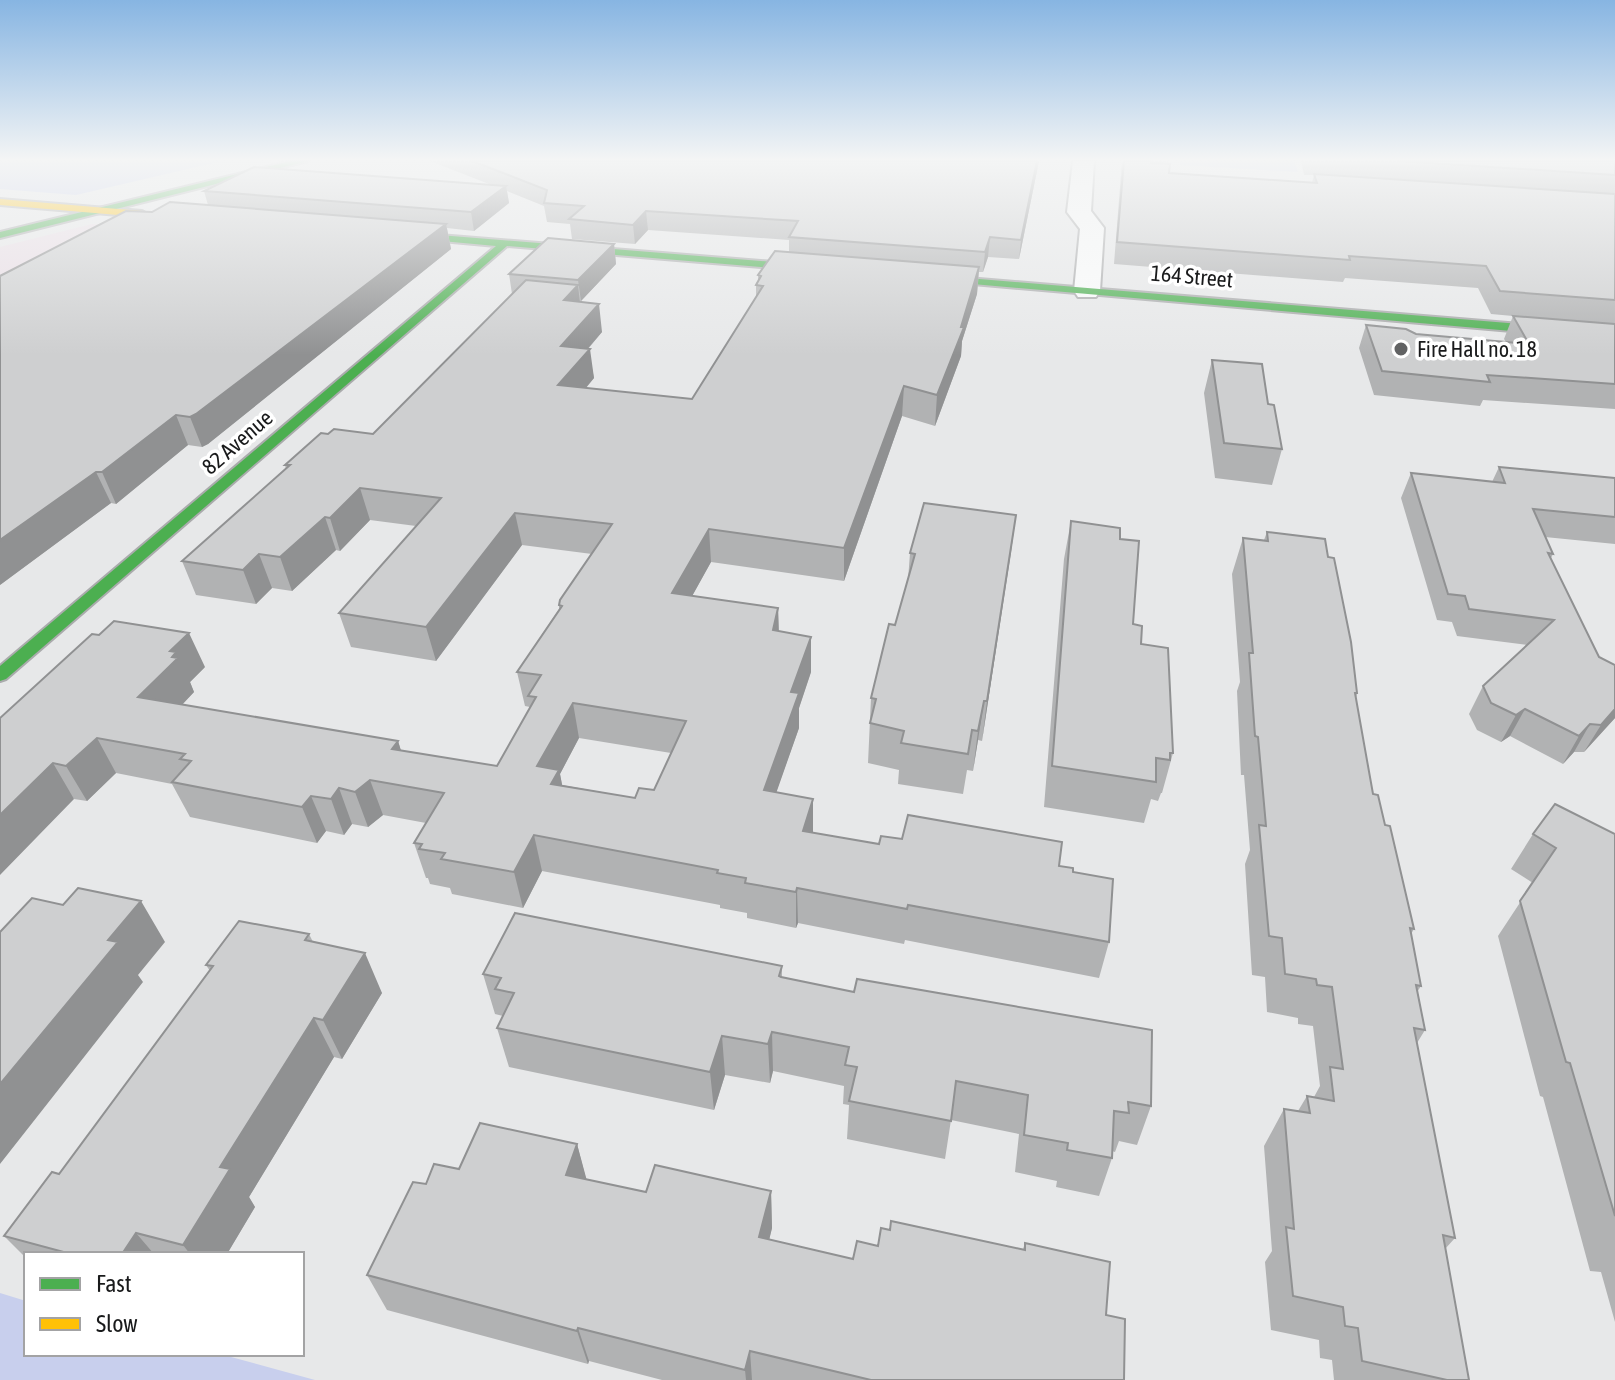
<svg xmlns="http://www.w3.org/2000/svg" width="1615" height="1380" font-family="'Asap Condensed',sans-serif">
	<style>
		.commercial { fill: #eadee6 }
		.green { fill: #c8cfed }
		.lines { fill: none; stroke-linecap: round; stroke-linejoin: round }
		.street-casing { stroke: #aaabac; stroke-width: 4 }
		.fast-casing { stroke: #aaabac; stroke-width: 4 }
		.slow-casing { stroke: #aaabac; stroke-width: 4 }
		.street { fill: #fbfcfc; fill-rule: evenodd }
		.fast { fill: #4caf50; fill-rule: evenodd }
		.slow { fill: #ffc107; fill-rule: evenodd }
		.wall { fill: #b1b2b3; fill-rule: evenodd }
		.shaded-wall { fill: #909192 }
		.building { fill: #cecfd0; stroke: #909192; stroke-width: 2; fill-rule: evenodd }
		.poi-dot { fill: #616263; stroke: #fff; stroke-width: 3 }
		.labels { text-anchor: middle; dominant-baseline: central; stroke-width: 7; stroke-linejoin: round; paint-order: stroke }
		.far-street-label { font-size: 22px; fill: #191a1b; stroke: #fff }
		.far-poi-label { font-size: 22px; fill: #191a1b; stroke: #fff; text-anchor: start }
	</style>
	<rect width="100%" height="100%" fill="#e7e8e9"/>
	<!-- commercial -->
	<path class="commercial" d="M 92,224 L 131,227 L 0,296 L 0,247 Z"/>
	<!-- green -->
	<path class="green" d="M 0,161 L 222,161 L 76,195 L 0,189 Z
		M 1180,161 L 1294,161 L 1298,172 L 1180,165 Z
		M 0,1293 L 26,1301 L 26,1354 L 220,1354 L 315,1380 L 0,1380 Z"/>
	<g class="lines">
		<!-- street casing -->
		<g class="street-casing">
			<path id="street" d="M 1073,161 L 1094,161 L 1091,211 L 1104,228 L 1100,291 L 1096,297 L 1078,297 L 1074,291 L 1080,229 L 1067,212 Z"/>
		</g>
		<!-- fast casing -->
		<g class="fast-casing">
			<path id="fast" d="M 291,161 L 308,161 L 0,238 L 0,232 Z
				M 390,231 L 823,266 L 828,269 L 823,272 L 507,246 L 6,679 L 0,681 L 0,666 L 496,246 L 387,236 L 387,232 Z
				M 920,274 L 1615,332 L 1615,340 L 916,279 L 916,275 Z"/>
		</g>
		<!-- slow casing -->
		<g class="slow-casing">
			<path id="slow" d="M 0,199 L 142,211 L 147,214 L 142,217 L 0,205 Z"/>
		</g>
		<!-- street -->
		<use href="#street" class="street"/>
		<!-- fast -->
		<use href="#fast" class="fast"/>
		<!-- slow -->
		<use href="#slow" class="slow"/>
	</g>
	<!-- wall -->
	<path class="wall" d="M 430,161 L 1039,161 L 1019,259 L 988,257 L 983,272 L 979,272 L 977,294 L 962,341 L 961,356 L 935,426 L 902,416 L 844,581 L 711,562 L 692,596 L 778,608 L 779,631 L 811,672 L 799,708 L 799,728 L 776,792 L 813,833 L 879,844 L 1059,866 L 1073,872 L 1109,942 L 1099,978 L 905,940 L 904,944 L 798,923 L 796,928 L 747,918 L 747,913 L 720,908 L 720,905 L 542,871 L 523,908 L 452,894 L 450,888 L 430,884 L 428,878 L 426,878 L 414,843 L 426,823 L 383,815 L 368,827 L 352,824 L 344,835 L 326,831 L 317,843 L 190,817 L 172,784 L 116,773 L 87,801 L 74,799 L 0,718 L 205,667 L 190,682 L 194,692 L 182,705 L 398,741 L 401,751 L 497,766 L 530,707 L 525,706 L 517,672 L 559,609 L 559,605 L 592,554 L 522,545 L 436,661 L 351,647 L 339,613 L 416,526 L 370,520 L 340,551 L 336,550 L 292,591 L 272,588 L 256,604 L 196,595 L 182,561 L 286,469 L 285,465 L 328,434 L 373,434 L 512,294 L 509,274 L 614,244 L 616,264 L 581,301 L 580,301 L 602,332 L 588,349 L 594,378 L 586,388 L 692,399 L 756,297 L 756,285 L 758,281 L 758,275 L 789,252 L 789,240 L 648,230 L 635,244 L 572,239 L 570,224 L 547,222 L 544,206 L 507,191 L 509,203 L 474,231 L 447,228 L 451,249 L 208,444 L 202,447 L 188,445 L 116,504 L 111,503 L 0,585 L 152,212 L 208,205 L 204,191 L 489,184 ZM 579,738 L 671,753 L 654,790 L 635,798 L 562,785 L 560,774 Z
		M 1122,161 L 1168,161 L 1169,173 L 1312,183 L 1314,175 L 1304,175 L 1301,161 L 1615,161 L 1615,409 L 1483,400 L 1480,406 L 1374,395 L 1359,348 L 1366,325 L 1416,334 L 1506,342 L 1504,339 L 1513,316 L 1491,314 L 1478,288 L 1345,278 L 1343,282 L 1114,264 Z
		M 1212,360 L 1268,404 L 1282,449 L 1272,485 L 1215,478 L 1204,393 Z
		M 1499,467 L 1615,478 L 1615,544 L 1545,537 L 1553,554 L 1551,558 L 1615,718 L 1584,752 L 1574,752 L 1563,764 L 1510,736 L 1501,742 L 1477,730 L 1469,714 L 1483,686 L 1527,645 L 1457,636 L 1452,622 L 1437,620 L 1401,498 L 1411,473 L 1492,482 Z
		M 1016,515 L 982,741 L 978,740 L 973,771 L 967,770 L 963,794 L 898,784 L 899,770 L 868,763 L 871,698 L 895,625 L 908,580 L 910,553 Z
		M 1071,521 L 1120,539 L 1133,624 L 1141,644 L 1173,753 L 1162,793 L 1161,793 L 1158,801 L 1151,799 L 1144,823 L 1044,807 L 1064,559 Z
		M 1267,532 L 1357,693 L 1356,698 L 1373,794 L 1385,825 L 1414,929 L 1411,934 L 1421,986 L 1417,992 L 1425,1030 L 1417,1043 L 1455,1238 L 1445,1249 L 1469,1380 L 1334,1380 L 1332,1360 L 1320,1358 L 1319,1340 L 1271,1330 L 1265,1262 L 1272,1251 L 1264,1146 L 1284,1109 L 1298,1111 L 1307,1096 L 1314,1097 L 1320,1086 L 1313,1026 L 1298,1024 L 1298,1018 L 1267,1012 L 1265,977 L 1252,975 L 1245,864 L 1250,850 L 1244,775 L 1241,775 L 1237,691 L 1240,682 L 1232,574 L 1243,538 L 1264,540 Z
		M 1533,834 L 1615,834 L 1615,1322 L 1601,1272 L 1590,1271 L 1543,1097 L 1540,1096 L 1498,936 L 1533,883 L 1511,869 Z
		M 309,934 L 313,942 L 382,993 L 342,1059 L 334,1057 L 249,1197 L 255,1207 L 227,1254 L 26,1254 L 26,1258 L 4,1236 L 59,1174 L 210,971 L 206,965 Z
		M 782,966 L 782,978 L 1151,1106 L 1137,1145 L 1119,1141 L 1115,1152 L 1112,1151 L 1112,1158 L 1099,1196 L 1056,1187 L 1057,1181 L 1015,1172 L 1019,1134 L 951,1120 L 945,1159 L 847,1139 L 849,1105 L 843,1104 L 844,1086 L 773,1071 L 770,1083 L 725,1075 L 714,1110 L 509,1067 L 497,1028 L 503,1016 L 495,1014 L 483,974 Z
		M 577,1144 L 586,1179 L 646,1192 L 771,1191 L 772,1228 L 769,1240 L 853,1259 L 878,1246 L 890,1230 L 1023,1249 L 1025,1243 L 1106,1315 L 1124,1380 L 662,1380 L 589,1361 L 588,1364 L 387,1310 L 367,1275 L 426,1184 L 459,1169 Z"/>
	<!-- shaded-wall -->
	<path class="shaded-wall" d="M 1037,161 L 1039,161 L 1019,259 L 1021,240 Z
		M 506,186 L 509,203 L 474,231 L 471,212 Z
		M 646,211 L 648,230 L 635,244 L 633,225 Z
		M 446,224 L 451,249 L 208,444 L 202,447 L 190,417 Z
		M 990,237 L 988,257 L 983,272 L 985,252 Z
		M 614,244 L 616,264 L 581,301 L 578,280 Z
		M 979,267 L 977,294 L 962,341 L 961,356 L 935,426 L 937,395 Z
		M 578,285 L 581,312 L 564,300 Z
		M 599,304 L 602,332 L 565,375 L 561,346 Z
		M 590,349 L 594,378 L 563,415 L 558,385 Z
		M 904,386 L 902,416 L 844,581 L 844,548 Z
		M 176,415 L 188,445 L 116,504 L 102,472 Z
		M 96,472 L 111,503 L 0,585 L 0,540 Z
		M 360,488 L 370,520 L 340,551 L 330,518 Z
		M 515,513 L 522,545 L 436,661 L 426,627 Z
		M 1016,515 L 1011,552 L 982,741 L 987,701 Z
		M 325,517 L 336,550 L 292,591 L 280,557 Z
		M 709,529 L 711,562 L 675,627 L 672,593 Z
		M 259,554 L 272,588 L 256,604 L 243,570 Z
		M 778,608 L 779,642 L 773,630 Z
		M 189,633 L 205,667 L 190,682 L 194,692 L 156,732 L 138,697 L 170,651 Z
		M 811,637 L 811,672 L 799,708 L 799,728 L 765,825 L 764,790 L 791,692 Z
		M 984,701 L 978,740 L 973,771 L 978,731 Z
		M 573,703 L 579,738 L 560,774 L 566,805 L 537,766 Z
		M 1525,709 L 1510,736 L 1501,742 L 1516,715 Z
		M 1615,709 L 1615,718 L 1584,752 L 1601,725 Z
		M 1590,724 L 1574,752 L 1563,764 L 1579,736 Z
		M 97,738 L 116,773 L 87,801 L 66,766 Z
		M 398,741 L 409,776 L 392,749 Z
		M 53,763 L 74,799 L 0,875 L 0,815 Z
		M 370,780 L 383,815 L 368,827 L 355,792 Z
		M 339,788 L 352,824 L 344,835 L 331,799 Z
		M 311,796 L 326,831 L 317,843 L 302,807 Z
		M 813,799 L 813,834 L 803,831 Z
		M 534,835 L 542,871 L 523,908 L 514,872 Z
		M 797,888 L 798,923 L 796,928 L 796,892 Z
		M 141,901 L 165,942 L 138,975 L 143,982 L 0,1164 L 0,1084 L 108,940 Z
		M 365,953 L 382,993 L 342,1059 L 323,1020 Z
		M 314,1018 L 334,1057 L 249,1197 L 255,1207 L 227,1254 L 190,1254 L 183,1245 L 220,1167 Z
		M 772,1032 L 773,1071 L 770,1083 L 768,1044 Z
		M 722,1036 L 725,1075 L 714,1110 L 710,1072 Z
		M 577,1144 L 587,1181 L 566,1175 Z
		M 771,1191 L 772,1228 L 761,1273 L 759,1237 Z
		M 136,1233 L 154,1254 L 122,1254 Z
		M 578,1328 L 589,1361 L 588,1364 L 577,1331 Z
		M 750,1351 L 752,1380 L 746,1380 L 745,1370 Z"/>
	<!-- building -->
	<path class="building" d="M 472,161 L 1037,161 L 1021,240 L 990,237 L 985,252 L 789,237 L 798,221 L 646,211 L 633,225 L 569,219 L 584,206 L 544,203 L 547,190 Z
		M 1124,161 L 1150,161 L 1151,163 L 1170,164 L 1169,173 L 1317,183 L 1314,174 L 1615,194 L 1615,300 L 1500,291 L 1486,266 L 1349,256 L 1350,260 L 1117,242 Z
		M 1399,161 L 1615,161 L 1615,175 Z
		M 254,167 L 506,186 L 471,212 L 204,191 Z
		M 170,202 L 446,224 L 196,414 L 190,417 L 176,415 L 102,472 L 96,472 L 0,540 L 0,276 L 126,211 L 152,212 Z
		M 548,238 L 614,244 L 578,280 L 509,274 Z
		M 775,251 L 979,267 L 961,327 L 964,327 L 937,395 L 904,386 L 844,548 L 709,529 L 672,593 L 778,608 L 773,630 L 811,637 L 791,692 L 799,693 L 764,790 L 813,799 L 803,831 L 879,844 L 881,836 L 902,839 L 908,815 L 1062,842 L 1059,866 L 1073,868 L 1073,872 L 1113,879 L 1109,942 L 908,905 L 907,909 L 797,888 L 796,892 L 745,883 L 746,878 L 717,873 L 718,870 L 534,835 L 514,872 L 441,859 L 445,853 L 419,849 L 422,844 L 414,843 L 444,793 L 370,780 L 355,792 L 339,788 L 331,799 L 311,796 L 302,807 L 172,782 L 191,761 L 180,759 L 185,754 L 97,738 L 66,766 L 53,763 L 0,815 L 0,718 L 92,634 L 99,635 L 114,621 L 189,633 L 170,651 L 176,652 L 172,657 L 178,658 L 138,697 L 398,741 L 392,749 L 497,766 L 536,697 L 528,696 L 541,675 L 517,672 L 562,606 L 559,605 L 560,600 L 612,524 L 515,513 L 426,627 L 339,613 L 441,498 L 360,488 L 330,518 L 325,517 L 280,557 L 259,554 L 243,570 L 182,561 L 290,465 L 285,465 L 321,433 L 328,434 L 334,429 L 373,434 L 526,280 L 578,285 L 564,300 L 599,304 L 561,346 L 590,349 L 558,385 L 692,399 L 763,286 L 756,285 L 761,276 L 758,275 ZM 573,703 L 686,721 L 654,790 L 639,788 L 635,798 L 551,784 L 559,770 L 537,766 Z
		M 1513,316 L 1615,324 L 1615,384 L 1487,375 L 1490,382 L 1382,371 L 1366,325 L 1406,329 L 1416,334 L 1529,344 Z
		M 1212,360 L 1262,364 L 1268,404 L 1274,405 L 1282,449 L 1224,443 Z
		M 1499,467 L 1615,478 L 1615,517 L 1533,509 L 1553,554 L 1548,553 L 1599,657 L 1615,665 L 1615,709 L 1601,725 L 1590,724 L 1579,736 L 1525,709 L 1516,715 L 1491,703 L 1483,686 L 1554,620 L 1469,609 L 1465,596 L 1448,594 L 1411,473 L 1505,483 Z
		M 924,503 L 1016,515 L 987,701 L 984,701 L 978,731 L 972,730 L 968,754 L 901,743 L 904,731 L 870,723 L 876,699 L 871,698 L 889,624 L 895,625 L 915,554 L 910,553 Z
		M 1071,521 L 1120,528 L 1120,539 L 1139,541 L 1133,624 L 1142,626 L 1141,644 L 1168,648 L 1173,753 L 1170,753 L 1170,760 L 1156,758 L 1156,782 L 1052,766 Z
		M 1267,532 L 1325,539 L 1328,557 L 1334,558 L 1351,642 L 1357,693 L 1355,693 L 1373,794 L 1378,795 L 1385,825 L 1390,826 L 1414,929 L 1410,928 L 1421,986 L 1416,985 L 1425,1030 L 1414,1028 L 1455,1238 L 1443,1235 L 1469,1380 L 1447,1380 L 1362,1361 L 1358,1328 L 1345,1326 L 1343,1307 L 1293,1296 L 1286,1227 L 1294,1229 L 1284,1109 L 1310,1113 L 1307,1096 L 1334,1101 L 1330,1067 L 1343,1069 L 1332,987 L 1317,985 L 1316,979 L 1285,974 L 1282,938 L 1269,936 L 1259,825 L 1266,826 L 1258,737 L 1255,736 L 1249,653 L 1253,653 L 1243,538 L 1268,541 Z
		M 1555,804 L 1615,834 L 1615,1216 L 1570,1063 L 1566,1062 L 1520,901 L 1556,848 L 1533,834 Z
		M 78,888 L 141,901 L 108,940 L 118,942 L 0,1084 L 0,932 L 32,898 L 63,905 Z
		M 515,913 L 782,966 L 779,976 L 781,977 L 854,992 L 857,979 L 1152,1030 L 1151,1106 L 1128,1102 L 1129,1113 L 1114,1111 L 1112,1158 L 1067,1150 L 1068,1143 L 1024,1135 L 1028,1095 L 956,1081 L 951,1121 L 849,1101 L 857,1067 L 845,1065 L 849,1047 L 772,1032 L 768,1044 L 722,1036 L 710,1072 L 497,1028 L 514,993 L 495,989 L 501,978 L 483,974 Z
		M 239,921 L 309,934 L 305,940 L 365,953 L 323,1020 L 314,1018 L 220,1167 L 230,1169 L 183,1245 L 136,1233 L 122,1254 L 71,1254 L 4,1236 L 52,1172 L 59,1174 L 213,966 L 206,965 Z
		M 480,1123 L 577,1144 L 566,1175 L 646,1192 L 655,1165 L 771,1191 L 759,1237 L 853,1259 L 857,1241 L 878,1246 L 881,1228 L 890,1230 L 891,1221 L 1025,1250 L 1025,1243 L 1110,1262 L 1106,1315 L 1125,1319 L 1124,1380 L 871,1380 L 750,1351 L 745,1370 L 578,1328 L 577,1331 L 367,1275 L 413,1182 L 426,1184 L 434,1164 L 459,1169 Z"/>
	<!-- sky -->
	<linearGradient id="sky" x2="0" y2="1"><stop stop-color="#87b5e2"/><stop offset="0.45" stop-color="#f4f5f5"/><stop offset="1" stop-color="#f4f5f5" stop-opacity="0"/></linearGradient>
	<rect width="1615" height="355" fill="url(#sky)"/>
	<!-- markers -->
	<circle class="poi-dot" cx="1401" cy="349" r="8"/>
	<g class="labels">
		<!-- far-street labels -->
		<g class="far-street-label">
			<text transform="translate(1192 276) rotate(5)">164 Street</text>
			<text transform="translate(237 442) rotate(-41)">82 Avenue</text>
		</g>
		<!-- far-poi labels -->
		<g class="far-poi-label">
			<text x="1417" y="349">Fire Hall no. 18</text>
		</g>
	</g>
	<!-- legend -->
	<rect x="24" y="1252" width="280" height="104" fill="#ffffff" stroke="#a3a3a4" stroke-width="2"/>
	<rect x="40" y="1278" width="40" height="12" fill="#4caf50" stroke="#a3a3a4" stroke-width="2"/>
	<text x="96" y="1292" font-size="24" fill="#191a1b">Fast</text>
	<rect x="40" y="1318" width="40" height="12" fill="#ffc107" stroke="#a3a3a4" stroke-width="2"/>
	<text x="96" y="1332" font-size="24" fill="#191a1b">Slow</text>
</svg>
